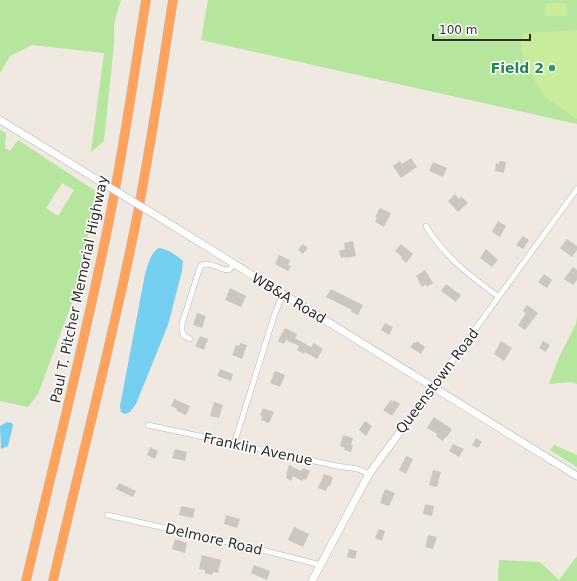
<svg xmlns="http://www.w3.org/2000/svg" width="577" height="581" font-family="'DejaVu Sans',sans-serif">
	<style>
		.green { fill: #b6e59e; fill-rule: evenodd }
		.pitch { fill: #c9ec9a }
		.water { fill: #75cff0 }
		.building { fill: #cbc7bf }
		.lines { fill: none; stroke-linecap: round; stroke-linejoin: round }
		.street-casing { stroke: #b4b7c1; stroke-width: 6 }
		.secondary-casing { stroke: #b4b7c1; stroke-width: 8 }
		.highway-casing { stroke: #c9c9c9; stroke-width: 10 }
		.street { stroke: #fff; stroke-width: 5 }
		.secondary { stroke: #fff; stroke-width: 7 }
		.highway { stroke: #ffa35c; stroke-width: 9 }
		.secondary-bridge-casing { stroke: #b4b7c1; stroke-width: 8; stroke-linecap: butt }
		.secondary-bridge { stroke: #fff; stroke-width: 7 }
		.leisure-dot { fill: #2e9e5b; stroke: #fff; stroke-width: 1.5 }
		.labels { text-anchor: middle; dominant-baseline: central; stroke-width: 3; stroke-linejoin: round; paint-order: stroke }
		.leisure-label { font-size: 14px; font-weight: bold; fill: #27864d; stroke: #fff; text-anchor: end }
		.street-label { font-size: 14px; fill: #2e2e2e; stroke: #fff }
	</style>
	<rect width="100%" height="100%" fill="#efe9e1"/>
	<!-- green -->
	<path class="green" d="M 0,0 L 121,0 L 116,16 L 114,27 L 114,44 L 104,141 L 91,152 L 104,53 L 32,45 L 10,56 L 0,73 Z
		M 208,0 L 577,0 L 577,124 L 201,40 Z
		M 0,130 L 6,133 L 5,148 L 10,151 L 18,140 L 94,190 L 97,196 L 72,303 L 38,394 L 28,407 L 0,401 ZM 62,183 L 74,190 L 58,216 L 46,208 Z
		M 577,316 L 577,384 L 572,382 L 549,384 L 559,357 L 576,324 Z
		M 554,445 L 577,455 L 577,467 L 550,450 Z
		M 576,557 L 577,557 L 577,581 L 498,581 L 499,560 L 540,562 L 559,580 Z"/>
	<!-- pitch -->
	<path class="pitch" d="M 545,3 L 567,3 L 567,16 L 545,16 Z
		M 577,30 L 577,119 L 547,99 L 533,78 L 523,57 L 520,42 L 525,33 Z"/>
	<!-- water -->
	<path class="water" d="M 159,248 C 169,250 175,254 183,261 L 182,271 L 168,325 L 136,404 L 130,412 L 125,414 L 121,412 L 120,406 L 145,274 C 148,265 150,253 159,248 Z
		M 7,422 L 12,423 L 13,425 L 8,446 L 1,449 L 0,426 Z"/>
	<!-- building -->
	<path class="building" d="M 411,158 L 417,167 L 401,178 L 393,166 L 400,161 L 402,164 Z
		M 499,161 L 506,162 L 504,173 L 495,171 L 496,163 L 499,164 Z
		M 433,162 L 447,168 L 443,177 L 429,171 Z
		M 455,194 L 459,199 L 462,197 L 468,203 L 458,212 L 448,201 Z
		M 380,208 L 391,213 L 384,227 L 375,222 L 377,218 L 375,217 Z
		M 498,221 L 506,226 L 500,237 L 492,232 Z
		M 523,236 L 529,240 L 523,249 L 516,245 Z
		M 567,239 L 577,246 L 577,250 L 572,257 L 560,248 Z
		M 353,241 L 356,256 L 346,258 L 346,257 L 341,258 L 339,251 L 345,249 L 344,243 Z
		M 303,244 L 308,248 L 303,254 L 298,250 Z
		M 401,244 L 413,254 L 406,263 L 401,258 L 402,257 L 395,251 Z
		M 486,249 L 498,260 L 492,267 L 480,258 Z
		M 279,255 L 290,260 L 288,265 L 291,266 L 288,271 L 275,264 Z
		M 573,267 L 577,270 L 577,280 L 573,285 L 564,279 Z
		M 425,270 L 433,283 L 427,287 L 426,284 L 422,287 L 416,276 Z
		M 544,274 L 552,280 L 547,288 L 538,282 Z
		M 446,284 L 461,295 L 456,302 L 441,291 Z
		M 230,288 L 246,296 L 241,307 L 225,300 Z
		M 331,289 L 363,305 L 358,315 L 351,312 L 352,310 L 326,297 Z
		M 527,305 L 538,313 L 525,330 L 518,325 L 526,313 L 523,311 Z
		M 197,313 L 206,316 L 202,328 L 193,325 Z
		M 385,323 L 393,327 L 389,335 L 381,330 Z
		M 285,328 L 297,334 L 295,338 L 311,347 L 314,343 L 323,349 L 317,359 L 305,352 L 304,354 L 297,350 L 299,346 L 286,340 L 284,344 L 278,341 Z
		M 200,336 L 208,339 L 204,350 L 195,346 Z
		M 417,341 L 425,347 L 421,354 L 410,347 L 414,342 L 416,343 Z
		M 501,341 L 512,348 L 504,361 L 494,354 Z
		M 543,341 L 550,345 L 546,352 L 539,348 Z
		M 240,343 L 247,345 L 242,359 L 232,355 L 236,345 L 239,346 Z
		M 220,369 L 233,374 L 231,381 L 217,376 Z
		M 275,371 L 285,375 L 280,387 L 270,383 Z
		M 174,399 L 190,406 L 186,415 L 177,411 L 177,409 L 171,406 Z
		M 391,400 L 393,402 L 394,400 L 400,404 L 392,416 L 383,410 Z
		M 214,402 L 223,405 L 219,418 L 210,416 Z
		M 263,408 L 274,412 L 269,423 L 261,420 L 262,416 L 260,415 Z
		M 434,417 L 452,429 L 446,438 L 445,437 L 443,441 L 436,436 L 437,434 L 427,428 Z
		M 365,421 L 372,426 L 366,436 L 359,430 Z
		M 343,435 L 353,438 L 351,445 L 353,445 L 351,452 L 344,450 L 345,448 L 340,446 Z
		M 476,438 L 482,442 L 478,448 L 472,445 Z
		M 453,444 L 464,449 L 459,457 L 449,451 Z
		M 150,447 L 158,451 L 155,459 L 147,455 Z
		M 175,449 L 187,452 L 185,461 L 172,458 Z
		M 406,456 L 413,459 L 406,474 L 399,470 Z
		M 289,465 L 301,471 L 303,468 L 310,471 L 306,480 L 303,479 L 302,481 L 293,476 L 291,481 L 286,478 L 287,475 L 286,474 Z
		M 433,470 L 441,472 L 437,487 L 429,485 Z
		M 324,474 L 333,477 L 330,486 L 328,486 L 326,491 L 318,488 Z
		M 119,483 L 136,491 L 133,497 L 116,489 Z
		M 385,489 L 395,493 L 389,506 L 380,503 Z
		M 425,504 L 434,506 L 432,516 L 423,514 Z
		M 181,506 L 195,509 L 193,518 L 179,515 Z
		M 226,515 L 240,519 L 237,528 L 224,524 Z
		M 294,527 L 309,534 L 303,547 L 288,540 Z
		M 379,529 L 385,531 L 382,541 L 375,538 Z
		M 428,535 L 437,537 L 433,549 L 425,547 Z
		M 175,539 L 187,543 L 185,553 L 172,549 Z
		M 349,549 L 357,551 L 355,559 L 347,557 Z
		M 202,555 L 221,560 L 218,573 L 213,572 L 212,575 L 205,573 L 205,570 L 199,569 Z
		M 254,565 L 270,571 L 267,580 L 251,573 Z"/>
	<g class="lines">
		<!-- street casing -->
		<g class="street-casing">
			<path id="street" d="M 426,226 C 446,258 469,275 499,297
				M 190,339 L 184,336 L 182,331 L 182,324 L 200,267 C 208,259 219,270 229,270 L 234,264
				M 434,386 L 577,189
				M 148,425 L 337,466 L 358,469 L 369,474
				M 234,444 L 274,316 L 283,294
				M 107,515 L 246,546 L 321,565"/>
		</g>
		<!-- secondary casing -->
		<g class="secondary-casing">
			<path id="secondary" d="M 0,120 L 96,179
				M 157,216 L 577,476
				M 312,581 L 369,474 L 434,386"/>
		</g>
		<!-- highway casing -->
		<g class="highway-casing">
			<path id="highway" d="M 26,581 C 54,461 85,342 109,221 C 124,148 134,74 146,0
				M 53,581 C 80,463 111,346 135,227 C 150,152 161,76 173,0"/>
		</g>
		<!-- street -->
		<use href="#street" class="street"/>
		<!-- secondary -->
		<use href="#secondary" class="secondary"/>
		<!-- highway -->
		<use href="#highway" class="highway"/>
		<!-- secondary-bridge casing -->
		<g class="secondary-bridge-casing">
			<path id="secondary-bridge" d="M 96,179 L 157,216"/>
		</g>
		<!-- secondary-bridge -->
		<use href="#secondary-bridge" class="secondary-bridge"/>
	</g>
	<!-- markers -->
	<circle class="leisure-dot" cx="552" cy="68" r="4"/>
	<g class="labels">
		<!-- leisure labels -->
		<g class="leisure-label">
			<text x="544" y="68">Field 2</text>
		</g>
		<!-- street labels -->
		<g class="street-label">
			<text transform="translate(79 289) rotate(-78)">Paul T. Pitcher Memorial Highway</text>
			<text transform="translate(289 298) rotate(31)">WB&amp;A Road</text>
			<text transform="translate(437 381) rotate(-53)">Queenstown Road</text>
			<text transform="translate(258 449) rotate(12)">Franklin Avenue</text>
			<text transform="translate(214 539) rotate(13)">Delmore Road</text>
		</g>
	</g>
	<!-- scale -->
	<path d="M433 34v6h97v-6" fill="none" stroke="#2e2e2e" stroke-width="2"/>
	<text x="439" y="34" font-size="12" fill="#2e2e2e" stroke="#ffffff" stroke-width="3" paint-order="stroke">100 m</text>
</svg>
